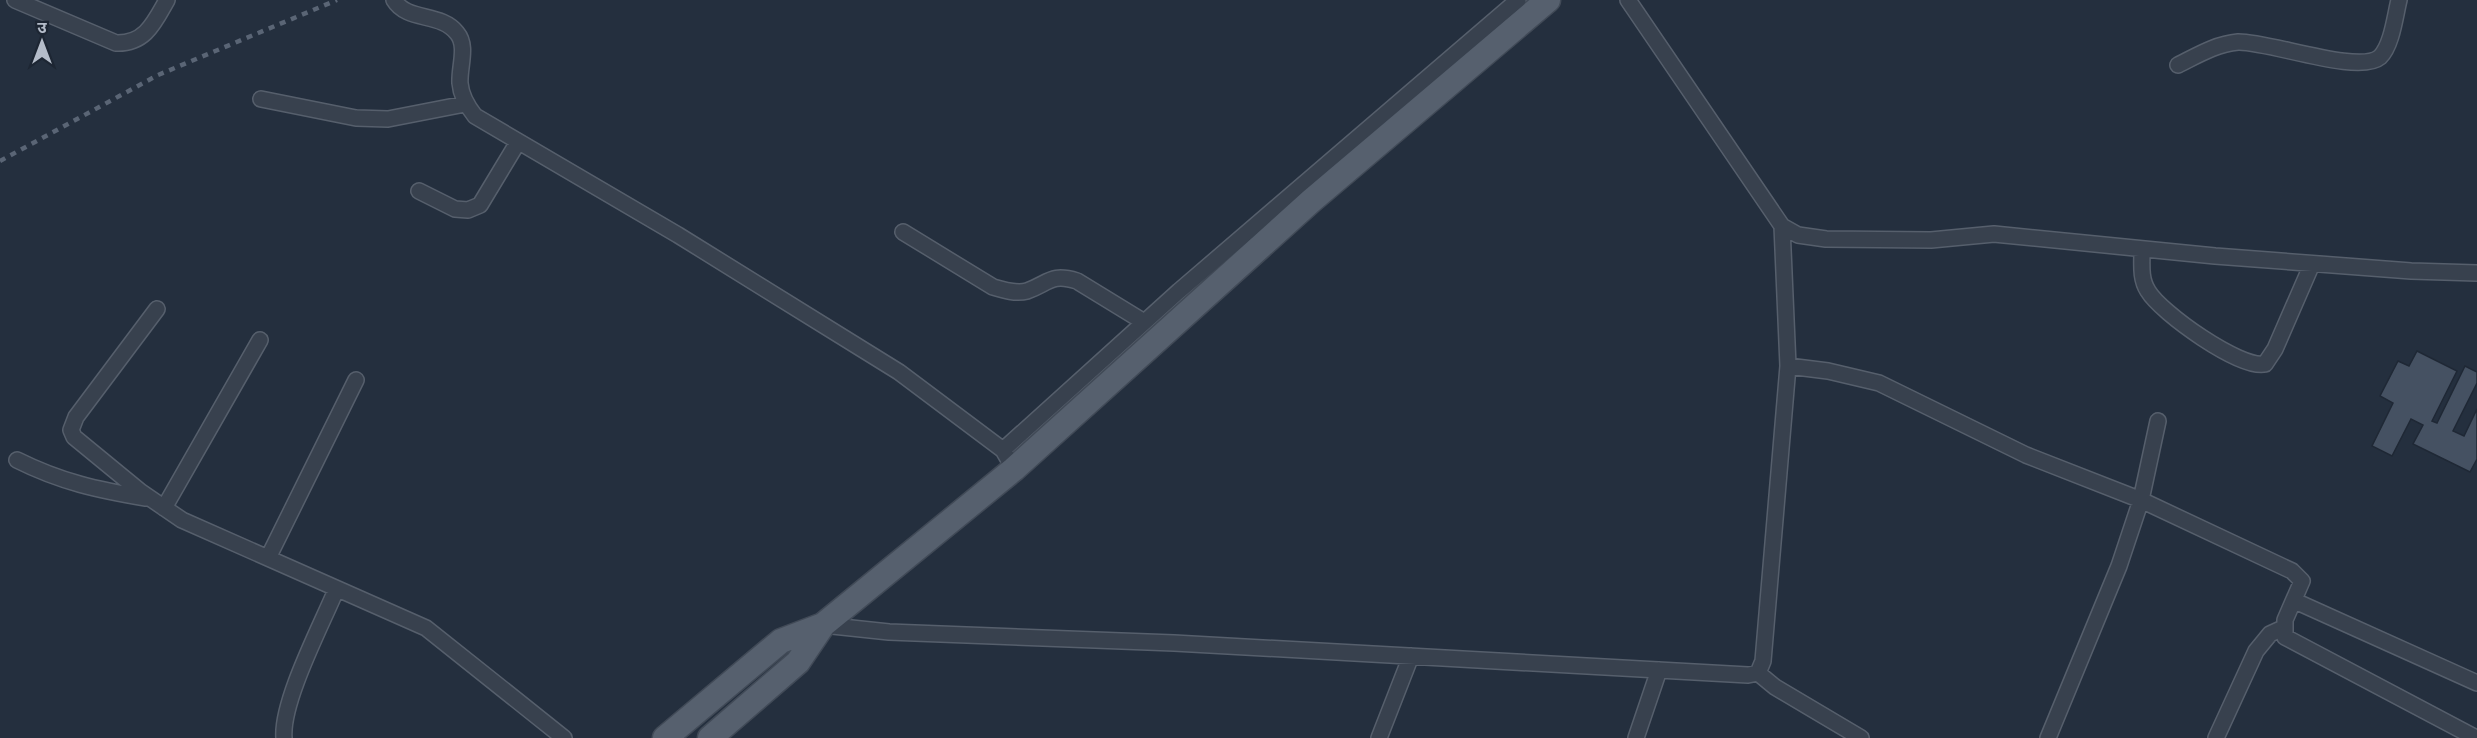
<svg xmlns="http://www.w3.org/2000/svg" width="2477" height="738" font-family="Cabin,'Noto Sans Devanagari',sans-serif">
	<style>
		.building { fill: #455162; stroke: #1f2835; stroke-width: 1.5 }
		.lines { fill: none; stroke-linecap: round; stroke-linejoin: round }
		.minor-casing { stroke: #565f6c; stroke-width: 18 }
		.primary-casing { stroke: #414a57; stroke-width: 27 }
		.minor { stroke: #38414e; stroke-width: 15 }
		.primary { stroke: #56606e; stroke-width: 24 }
		.rail { stroke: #5a6575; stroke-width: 4.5; stroke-dasharray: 6 6; stroke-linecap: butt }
	</style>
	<rect width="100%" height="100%" fill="#242f3e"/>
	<!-- building -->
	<path class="building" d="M 2417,351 L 2457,371 L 2432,421 L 2437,423 L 2465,366 L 2477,372 L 2477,383 L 2453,431 L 2464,436 L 2477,409 L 2477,459 L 2470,472 L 2413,444 L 2423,425 L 2411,419 L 2392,456 L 2372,446 L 2393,403 L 2380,396 L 2398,361 L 2409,366 Z"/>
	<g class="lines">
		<!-- minor casing -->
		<g class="minor-casing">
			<path id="minor" d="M 15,0 L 116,43 C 145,44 154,23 167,0
				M 394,0 C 407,22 441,12 457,33 C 468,46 459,67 460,83 C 461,96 467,106 475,116 L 678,235 L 899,372 L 1003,450 L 1014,469
				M 1628,0 L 1782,226 L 1798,235 L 1826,239 L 1931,240 L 1994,234 L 2215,256 L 2411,271 L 2477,273
				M 2178,65 C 2198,55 2216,44 2238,42 C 2268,41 2359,75 2380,57 C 2392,45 2395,16 2399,0
				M 261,99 L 356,118 L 388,119 L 465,104
				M 419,191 L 455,209 L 468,210 L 480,205 L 518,142
				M 903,232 L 993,287 C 1003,290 1016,294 1027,291 C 1049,283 1051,273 1077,281 L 1144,322
				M 2142,250 C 2142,264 2140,279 2148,291 C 2161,313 2240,369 2265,364 L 2275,349 L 2312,264
				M 157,309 L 76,417 L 71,430 L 74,437 L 141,492 L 182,520 L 426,628 L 564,738
				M 1788,366 L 1828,371 L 1879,383 L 2026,455 L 2141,500 L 2292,571 L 2302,581 L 2285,620 L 2285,637 L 2476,738
				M 1003,450 L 1179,291 L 1518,0
				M 17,460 C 61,482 98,490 146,498
				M 164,508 L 260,340
				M 268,558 L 356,380
				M 2295,601 L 2477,683
				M 823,625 L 889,632 L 1174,643 L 1748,675 L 1758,673 L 1763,661 L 1788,366 L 1782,226
				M 1758,673 L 1775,687 L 1861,738
				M 284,738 C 281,702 321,626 336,590
				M 1379,738 L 1411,656
				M 1636,738 L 1659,670
				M 2048,738 L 2119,566 L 2141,500 L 2158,421
				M 2216,738 L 2256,651 L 2270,634 L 2283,628"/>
		</g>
		<!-- primary casing -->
		<g class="primary-casing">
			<path id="primary" d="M 665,738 L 781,641 L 823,625
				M 710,738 L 798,662 L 823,625 L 1014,469 L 1311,201 L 1548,0"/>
		</g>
		<!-- minor -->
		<use href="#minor" class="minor"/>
		<!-- primary -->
		<use href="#primary" class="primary"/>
		<!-- rail -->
		<path class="rail" d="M 0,161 L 158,75 L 337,0"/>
	</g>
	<!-- north arrow -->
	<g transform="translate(42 42)" stroke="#1d2633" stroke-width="4.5" paint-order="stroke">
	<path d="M0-4.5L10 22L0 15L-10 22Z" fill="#b4bcc9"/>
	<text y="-9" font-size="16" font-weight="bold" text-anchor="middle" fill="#b4bcc9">उ</text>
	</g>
</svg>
